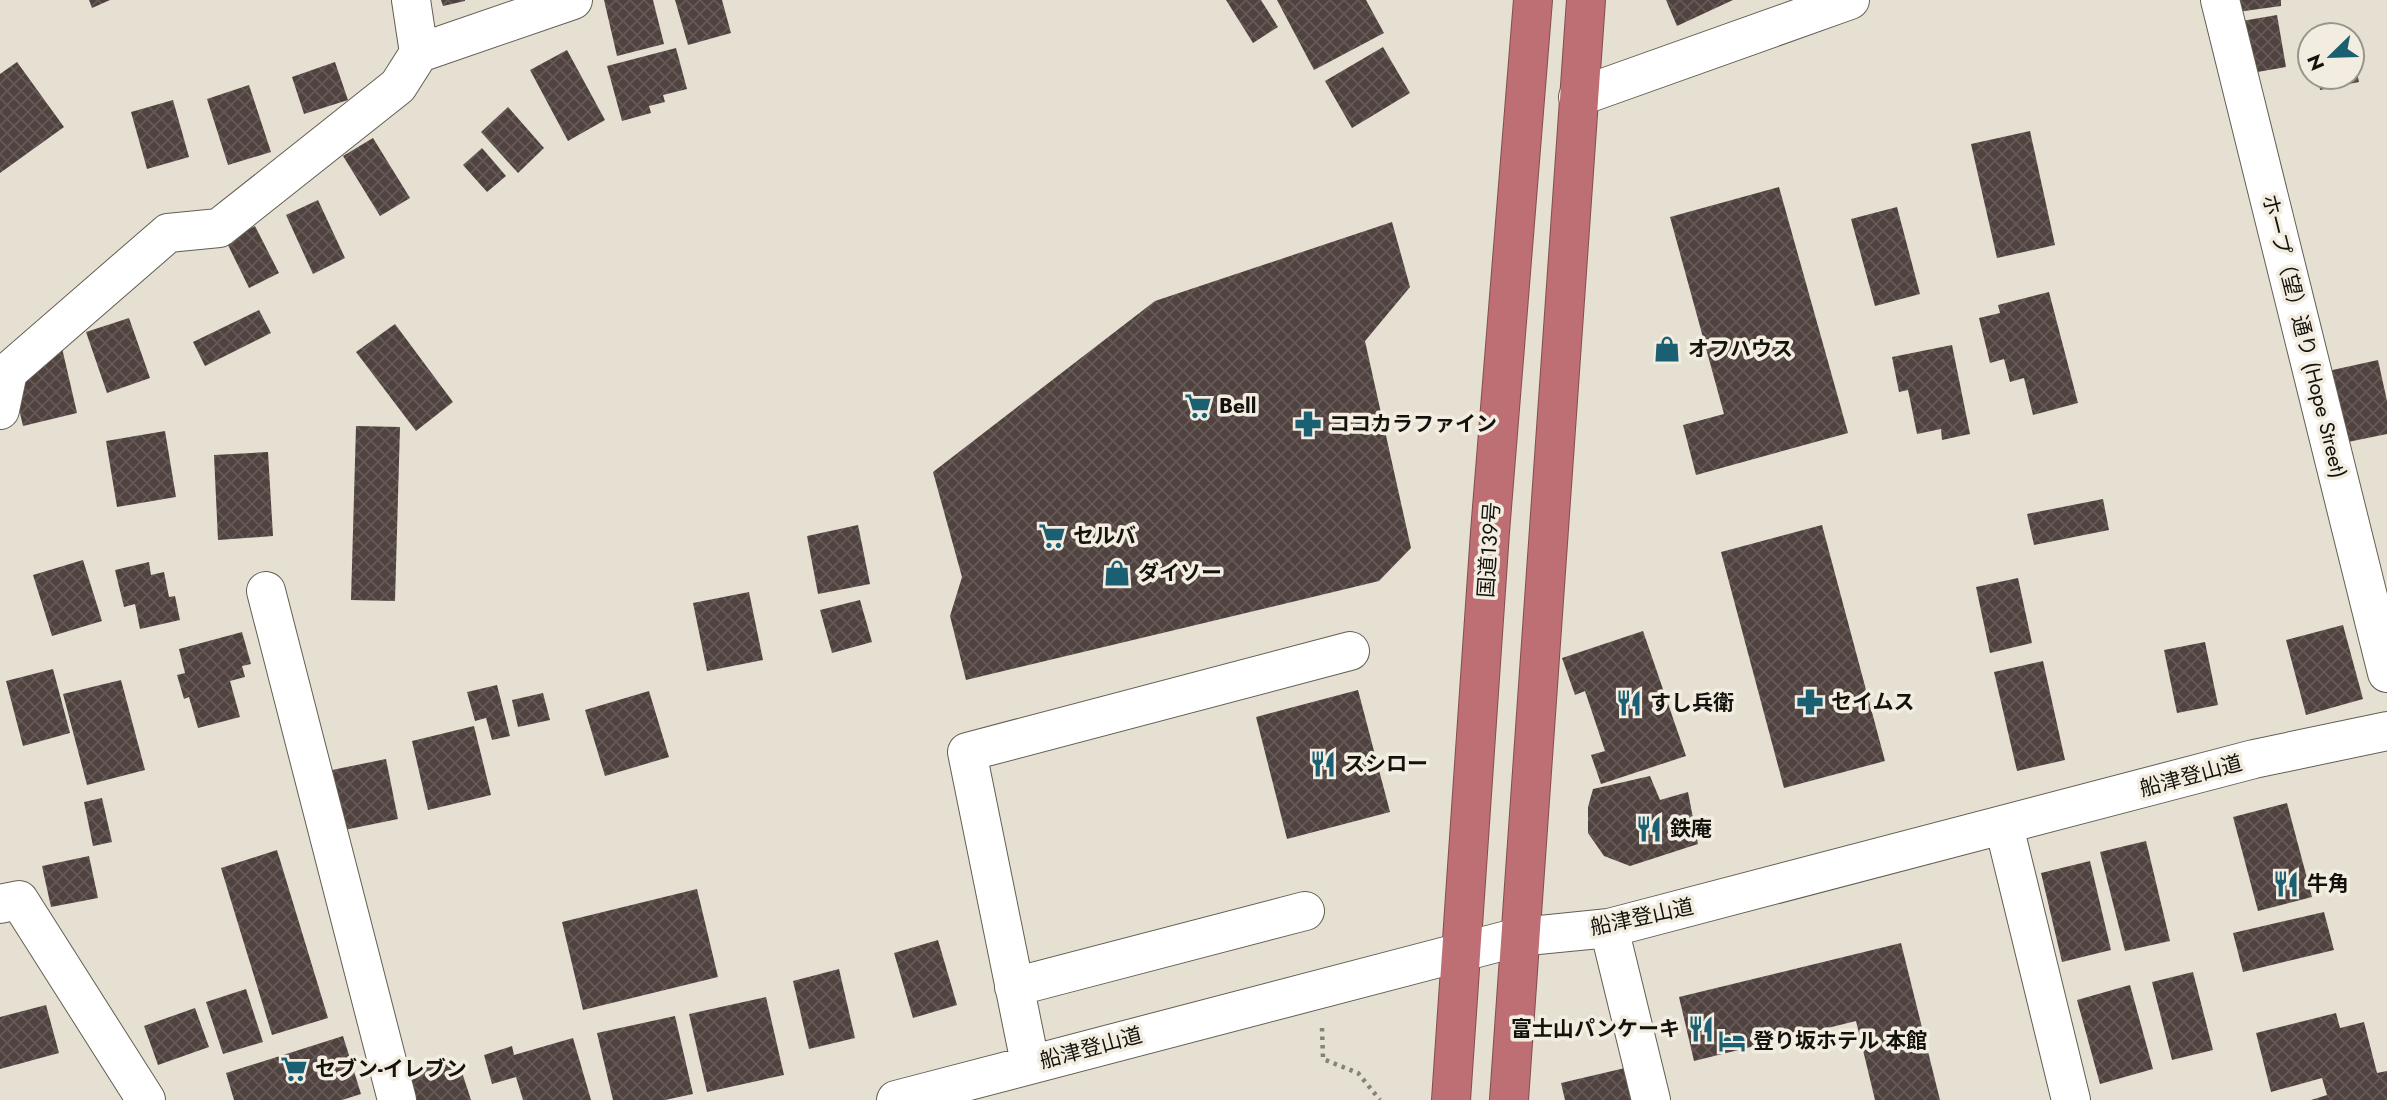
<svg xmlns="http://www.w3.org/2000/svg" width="2387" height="1100" font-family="Jost,'Noto Sans JP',sans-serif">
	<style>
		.building { fill: url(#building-cross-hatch) }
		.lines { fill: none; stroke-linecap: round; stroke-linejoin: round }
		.minor-casing { stroke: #625e52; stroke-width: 40 }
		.highway-casing { stroke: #824e50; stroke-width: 40 }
		.path { stroke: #868278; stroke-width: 4.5; stroke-dasharray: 3.5 5; stroke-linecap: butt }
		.minor { stroke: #fff; stroke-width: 38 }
		.highway { stroke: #be6f74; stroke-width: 38 }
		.labels { text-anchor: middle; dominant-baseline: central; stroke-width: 7; stroke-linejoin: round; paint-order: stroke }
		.street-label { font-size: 21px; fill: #13120d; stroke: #f2ede0 }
		.poi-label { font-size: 21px; font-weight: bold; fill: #13120d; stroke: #f2ede0; text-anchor: start }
	</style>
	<defs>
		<pattern id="building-cross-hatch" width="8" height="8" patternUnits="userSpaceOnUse" patternTransform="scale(1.75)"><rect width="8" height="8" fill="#50433f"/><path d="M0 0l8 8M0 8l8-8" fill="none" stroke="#655a57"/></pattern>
	</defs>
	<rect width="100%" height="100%" fill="#e5e0d2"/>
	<!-- building -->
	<path class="building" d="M 89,0 L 110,0 L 92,8 Z
		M 441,0 L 465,0 L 465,1 L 443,6 Z
		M 604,0 L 653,0 L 664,44 L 617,56 Z
		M 675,0 L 722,0 L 731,33 L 688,45 Z
		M 1226,0 L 1261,0 L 1278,27 L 1253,43 Z
		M 1277,0 L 1366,0 L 1384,33 L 1314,70 Z
		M 1666,0 L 1733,0 L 1677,26 Z
		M 2228,0 L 2281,0 L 2281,6 L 2230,13 Z
		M 2277,15 L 2286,67 L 2246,74 L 2236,22 Z
		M 2349,27 L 2350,35 L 2310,35 L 2310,34 Z
		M 1383,47 L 1410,93 L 1352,128 L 1325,81 Z
		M 676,48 L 687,89 L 663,95 L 665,102 L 649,106 L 651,113 L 622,121 L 607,66 Z
		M 567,50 L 605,120 L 568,141 L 530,70 Z
		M 2352,50 L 2359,82 L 2320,90 L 2318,77 L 2352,77 Z
		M 17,62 L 64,127 L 0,173 L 0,74 Z
		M 335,62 L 348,100 L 304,114 L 292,77 Z
		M 249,85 L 271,152 L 228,165 L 207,99 Z
		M 173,100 L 189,157 L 147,169 L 131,112 Z
		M 508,107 L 544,148 L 518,173 L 481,132 Z
		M 2030,131 L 2055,245 L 1997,258 L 1971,144 Z
		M 373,138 L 410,198 L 380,216 L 343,156 Z
		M 482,148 L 506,176 L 487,192 L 463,165 Z
		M 1779,187 L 1848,433 L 1696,475 L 1683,425 L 1724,414 L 1670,217 Z
		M 318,200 L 345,258 L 313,274 L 286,215 Z
		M 1897,207 L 1920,294 L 1875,306 L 1851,219 Z
		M 1392,222 L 1410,287 L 1365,341 L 1411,548 L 1379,581 L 966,680 L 950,616 L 962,577 L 933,472 L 1155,301 Z
		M 255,226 L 279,273 L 249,288 L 226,241 Z
		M 2049,292 L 2078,403 L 2033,415 L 2024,378 L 2010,382 L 2004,359 L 1990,363 L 1979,318 L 2000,313 L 1998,305 Z
		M 259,310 L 271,333 L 205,366 L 193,342 Z
		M 129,318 L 150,378 L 107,393 L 86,332 Z
		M 395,324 L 453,402 L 416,431 L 356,352 Z
		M 1952,345 L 1970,434 L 1942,440 L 1941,429 L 1917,434 L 1908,390 L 1899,392 L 1892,357 Z
		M 62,348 L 77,413 L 23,426 L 12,379 Z
		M 2378,360 L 2387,401 L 2387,434 L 2343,443 L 2328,371 Z
		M 356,426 L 400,427 L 395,601 L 351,600 Z
		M 165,431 L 176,497 L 117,507 L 106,441 Z
		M 268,452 L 273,536 L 218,540 L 214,455 Z
		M 2103,499 L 2109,530 L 2034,545 L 2027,514 Z
		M 858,525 L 870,584 L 818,594 L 807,536 Z
		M 1822,525 L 1885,761 L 1784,788 L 1721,552 Z
		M 83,560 L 102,621 L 52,636 L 33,575 Z
		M 149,562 L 151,575 L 164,572 L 169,597 L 175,596 L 180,620 L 140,629 L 135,604 L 124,607 L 115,570 Z
		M 2018,578 L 2032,643 L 1990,653 L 1976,587 Z
		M 749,592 L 763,660 L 707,671 L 693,603 Z
		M 860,600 L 872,642 L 832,653 L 820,610 Z
		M 2343,625 L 2363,699 L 2306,715 L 2286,640 Z
		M 1643,631 L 1686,756 L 1601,784 L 1591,755 L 1605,751 L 1585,691 L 1575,695 L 1562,658 Z
		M 242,632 L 251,664 L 242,666 L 245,677 L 230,681 L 240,717 L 198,728 L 189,697 L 184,699 L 177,675 L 185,673 L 179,649 Z
		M 2205,642 L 2218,705 L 2177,713 L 2164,650 Z
		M 2043,661 L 2065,760 L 2017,771 L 1994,672 Z
		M 53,669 L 70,733 L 23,746 L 6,681 Z
		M 121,680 L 145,770 L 87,785 L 63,694 Z
		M 497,685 L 510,736 L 492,740 L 486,718 L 475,721 L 467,692 Z
		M 1358,690 L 1390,812 L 1287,839 L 1256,717 Z
		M 649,691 L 669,757 L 605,776 L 585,710 Z
		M 543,693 L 550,720 L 518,727 L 512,700 Z
		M 474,726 L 491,795 L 428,810 L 412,741 Z
		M 386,759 L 398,819 L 344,830 L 332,770 Z
		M 1650,776 L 1660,800 L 1688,792 L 1698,844 L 1630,866 L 1604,856 L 1588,833 L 1588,807 L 1593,789 Z
		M 102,798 L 112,842 L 93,846 L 84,802 Z
		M 2287,803 L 2312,897 L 2258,911 L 2233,817 Z
		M 2146,841 L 2170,941 L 2125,951 L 2100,852 Z
		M 277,850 L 328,1018 L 272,1035 L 221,868 Z
		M 89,856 L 98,898 L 51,907 L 42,866 Z
		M 2090,861 L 2111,950 L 2062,962 L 2041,873 Z
		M 697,889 L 718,977 L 583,1010 L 562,922 Z
		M 2324,912 L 2334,950 L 2243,972 L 2233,933 Z
		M 938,940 L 957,1005 L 913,1018 L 894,953 Z
		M 1901,943 L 1940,1100 L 1875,1100 L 1856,1021 L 1694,1061 L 1679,997 Z
		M 839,969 L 855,1038 L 809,1049 L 793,981 Z
		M 2193,972 L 2213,1050 L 2172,1060 L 2152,982 Z
		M 2130,985 L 2153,1069 L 2100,1084 L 2077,1000 Z
		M 246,989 L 263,1042 L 223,1054 L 206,1002 Z
		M 766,997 L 784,1075 L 707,1092 L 689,1014 Z
		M 46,1005 L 59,1053 L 0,1069 L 0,1017 Z
		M 195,1008 L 209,1047 L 158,1065 L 144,1026 Z
		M 2336,1013 L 2340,1028 L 2364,1022 L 2377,1073 L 2387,1071 L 2387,1100 L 2311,1100 L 2327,1095 L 2322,1078 L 2271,1092 L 2256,1033 Z
		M 675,1016 L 693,1094 L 665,1100 L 613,1100 L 597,1033 Z
		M 343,1036 L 361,1094 L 342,1100 L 234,1100 L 226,1073 Z
		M 573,1038 L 591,1100 L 523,1100 L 516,1077 L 492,1084 L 484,1055 L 512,1046 L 514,1055 Z
		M 446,1061 L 448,1067 L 459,1063 L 471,1100 L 409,1100 L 401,1074 Z
		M 1625,1068 L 1632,1100 L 1565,1100 L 1561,1083 Z"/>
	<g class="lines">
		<!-- minor casing -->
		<g class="minor-casing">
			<path id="minor" d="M 411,0 L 419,53
				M 2220,0 L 2387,673
				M 1578,97 L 1850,0
				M 0,410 L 8,372 L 168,233 L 219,228 L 398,86 L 419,53 L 573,0
				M 266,591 L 397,1100
				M 2004,826 L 2071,1100
				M 0,904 L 19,900 L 146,1100
				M 1609,928 L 1651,1100
				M 1014,987 L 1305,911
				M 1030,1063 L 967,752 L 1350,651
				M 896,1100 L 1519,937 L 1609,928 L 2254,759 L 2387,731"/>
		</g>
		<!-- highway casing -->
		<g class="highway-casing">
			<path id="highway" d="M 1451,1100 L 1490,532 L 1533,0
				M 1509,1100 L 1586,0"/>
		</g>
		<!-- path -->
		<path class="path" d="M 1322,1028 L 1323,1059 L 1358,1073 L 1380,1100"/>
		<!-- minor -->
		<use href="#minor" class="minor"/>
		<!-- highway -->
		<use href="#highway" class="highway"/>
	</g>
	<!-- icons -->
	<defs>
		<g id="shop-bare" transform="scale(2.1)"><path d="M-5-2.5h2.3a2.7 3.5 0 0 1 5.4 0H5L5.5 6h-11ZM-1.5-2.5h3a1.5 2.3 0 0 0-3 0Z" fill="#1b6072" stroke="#f2ede0" stroke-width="2.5" paint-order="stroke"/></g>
		<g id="supermarket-bare" transform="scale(2.1)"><path d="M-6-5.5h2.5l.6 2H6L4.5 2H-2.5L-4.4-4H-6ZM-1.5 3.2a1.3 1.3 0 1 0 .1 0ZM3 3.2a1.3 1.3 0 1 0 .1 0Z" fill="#1b6072" stroke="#f2ede0" stroke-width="2.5" paint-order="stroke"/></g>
		<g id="pharmacy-bare" transform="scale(2.1)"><path d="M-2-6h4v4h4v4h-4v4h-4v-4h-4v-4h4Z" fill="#1b6072" stroke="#f2ede0" stroke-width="2.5" paint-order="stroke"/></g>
		<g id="restaurant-bare" transform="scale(2.1)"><path d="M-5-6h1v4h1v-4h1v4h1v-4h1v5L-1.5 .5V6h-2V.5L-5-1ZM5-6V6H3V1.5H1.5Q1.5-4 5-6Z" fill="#1b6072" stroke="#f2ede0" stroke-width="2.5" paint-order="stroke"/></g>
		<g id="hotel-bare" transform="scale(2.1)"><path d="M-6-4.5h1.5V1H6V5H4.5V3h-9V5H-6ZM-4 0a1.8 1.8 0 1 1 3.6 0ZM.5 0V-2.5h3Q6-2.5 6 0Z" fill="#1b6072" stroke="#f2ede0" stroke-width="2.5" paint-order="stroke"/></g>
	</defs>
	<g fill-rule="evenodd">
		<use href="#shop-bare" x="1667" y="349"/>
		<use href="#supermarket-bare" x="1198" y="406"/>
		<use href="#pharmacy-bare" x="1308" y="424"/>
		<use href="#supermarket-bare" x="1052" y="536"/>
		<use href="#shop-bare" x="1117" y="573"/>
		<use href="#pharmacy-bare" x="1810" y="702"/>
		<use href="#restaurant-bare" x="1629" y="703"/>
		<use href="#restaurant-bare" x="1323" y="764"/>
		<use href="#restaurant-bare" x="1649" y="829"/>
		<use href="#restaurant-bare" x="2286" y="884"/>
		<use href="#restaurant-bare" x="1701" y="1029"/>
		<use href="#hotel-bare" x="1732" y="1041"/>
		<use href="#supermarket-bare" x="294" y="1069"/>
	</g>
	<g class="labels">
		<!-- street labels -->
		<g class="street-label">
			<text transform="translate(2304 336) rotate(76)">ホープ（望）通り (Hope Street)</text>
			<text transform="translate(1489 550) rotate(-86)">国道139号</text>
			<text transform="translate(2191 776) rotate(-15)">船津登山道</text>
			<text transform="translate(1642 917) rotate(-12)">船津登山道</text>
			<text transform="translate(1091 1048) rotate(-15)">船津登山道</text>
		</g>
		<!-- poi labels -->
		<g class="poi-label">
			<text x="1688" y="349">オフハウス</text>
			<text x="1219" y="406">Bell</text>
			<text x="1329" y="424">ココカラファイン</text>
			<text x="1073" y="536">セルバ</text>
			<text x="1138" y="573">ダイソー</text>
			<text x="1831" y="702">セイムス</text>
			<text x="1650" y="703">すし兵衛</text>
			<text x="1344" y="764">スシロー</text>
			<text x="1670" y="829">鉄庵</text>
			<text x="2307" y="884">牛角</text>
			<text x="1680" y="1029" text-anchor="end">富士山パンケーキ</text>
			<text x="1753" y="1041">登り坂ホテル 本館</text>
			<text x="315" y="1069">セブン-イレブン</text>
		</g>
	</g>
	<!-- north arrow -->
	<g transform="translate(2331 56) rotate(247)"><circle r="33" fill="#f2ede0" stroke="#99958c" stroke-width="2"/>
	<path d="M0-5L12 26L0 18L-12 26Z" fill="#1b6072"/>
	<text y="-10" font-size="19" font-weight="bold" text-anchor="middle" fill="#13120d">N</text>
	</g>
</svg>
